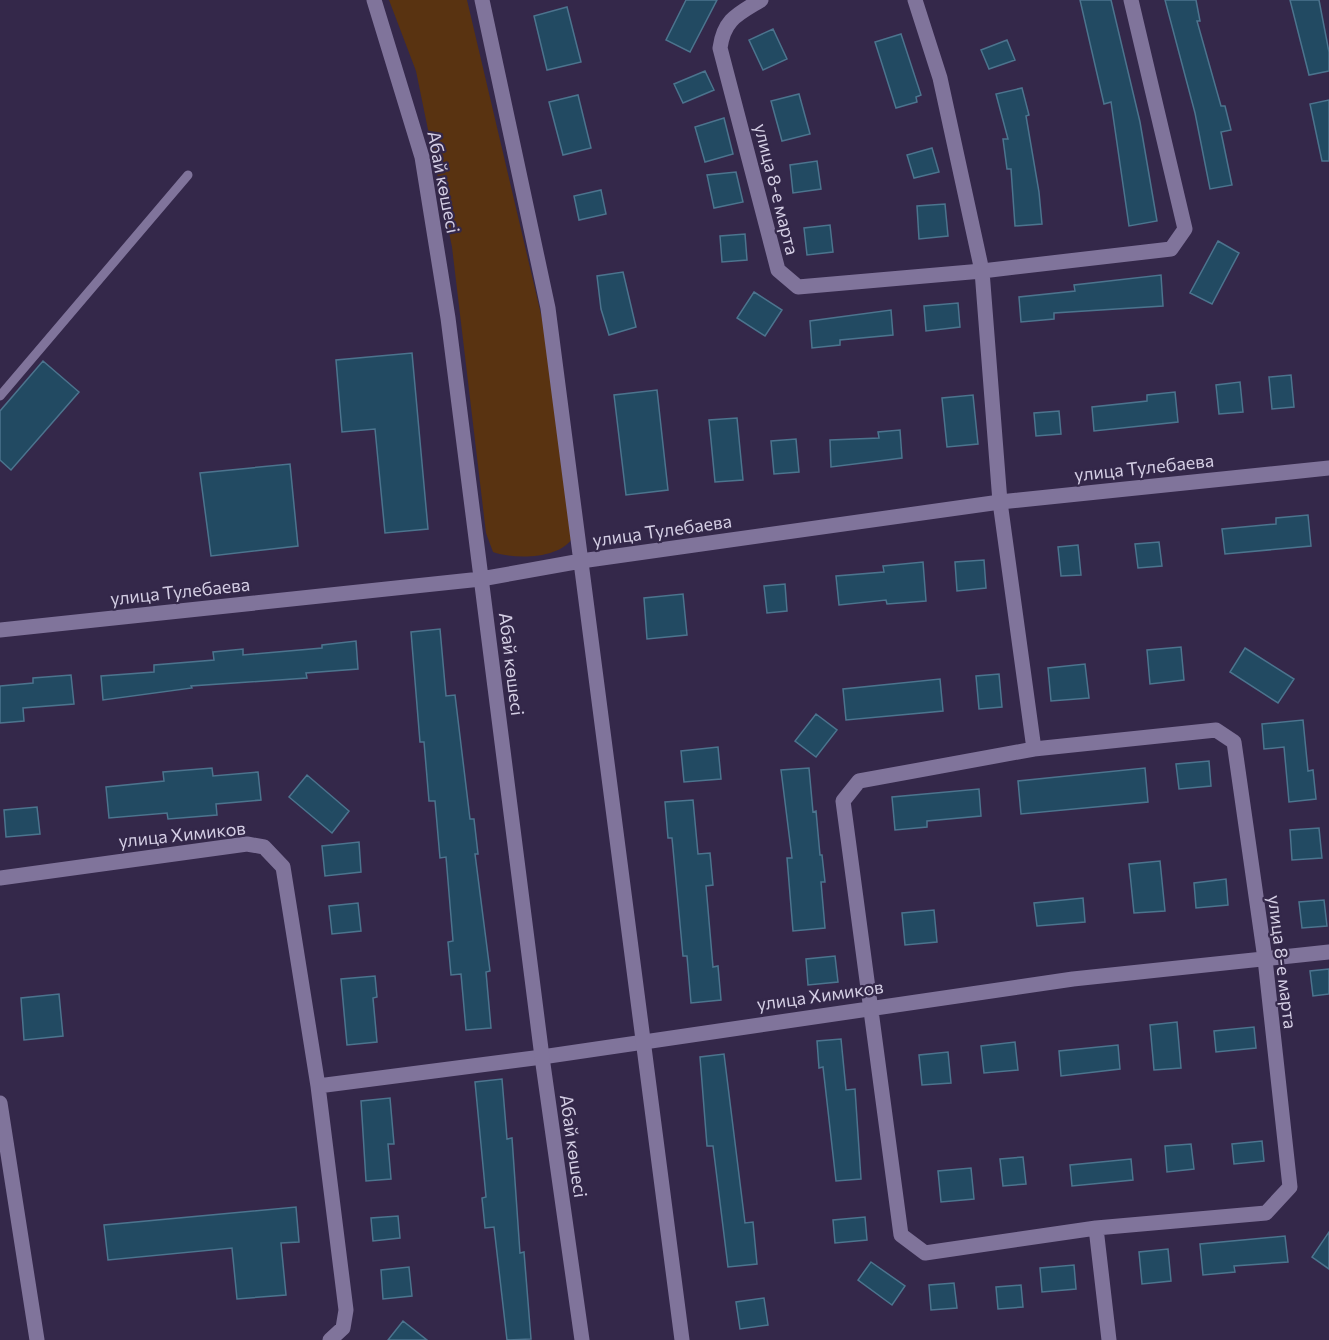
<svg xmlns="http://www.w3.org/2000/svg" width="1329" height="1340" font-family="Commissioner,sans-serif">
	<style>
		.green { fill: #593311 }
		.building { fill: #224a62; stroke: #4c748e; stroke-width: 1.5 }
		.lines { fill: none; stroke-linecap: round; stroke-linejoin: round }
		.service { stroke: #80749b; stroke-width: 9 }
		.minor { stroke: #80749b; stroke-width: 15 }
		.tertiary { stroke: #80749b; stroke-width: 15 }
		.labels { text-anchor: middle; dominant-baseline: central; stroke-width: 4.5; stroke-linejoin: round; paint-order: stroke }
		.street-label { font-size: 18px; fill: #d4cee4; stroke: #34284a }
	</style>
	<rect width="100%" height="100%" fill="#34284a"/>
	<!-- green -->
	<path class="green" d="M 389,0 L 467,0 L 548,344 L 573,537 C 561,559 515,560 493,552 L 486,533 L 452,247 L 416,71 Z"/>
	<!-- building -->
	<path class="building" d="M 686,0 L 717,0 L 690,52 L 666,40 Z
		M 1080,0 L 1111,0 L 1140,122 L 1157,221 L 1129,226 L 1111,102 L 1104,104 Z
		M 1165,0 L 1196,0 L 1200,21 L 1197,21 L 1221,106 L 1225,106 L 1231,130 L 1221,132 L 1232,185 L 1210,189 L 1195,113 Z
		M 1290,0 L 1319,0 L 1329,52 L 1329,71 L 1309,75 Z
		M 567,7 L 581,62 L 547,70 L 534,16 Z
		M 773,29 L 787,59 L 763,70 L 749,40 Z
		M 901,34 L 921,95 L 916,97 L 917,102 L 896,108 L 875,42 Z
		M 1007,40 L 1015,60 L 989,69 L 981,50 Z
		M 705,71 L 714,90 L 683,103 L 674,84 Z
		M 1022,88 L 1029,115 L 1026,116 L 1039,192 L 1042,224 L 1015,226 L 1011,169 L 1007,169 L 1003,139 L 1008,139 L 996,94 Z
		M 799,94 L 810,134 L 782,141 L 771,101 Z
		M 578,95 L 591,148 L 563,155 L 549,102 Z
		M 1329,100 L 1329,161 L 1322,161 L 1310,104 Z
		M 724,118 L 733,154 L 705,162 L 695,127 Z
		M 932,148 L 939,172 L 914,178 L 907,155 Z
		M 817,161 L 821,189 L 793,193 L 790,165 Z
		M 736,172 L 743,202 L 714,208 L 707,175 Z
		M 601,190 L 606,214 L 579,220 L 574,196 Z
		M 945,204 L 948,236 L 919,239 L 917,206 Z
		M 830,225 L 833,252 L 807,255 L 804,228 Z
		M 745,234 L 747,260 L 722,262 L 720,236 Z
		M 1218,241 L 1239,253 L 1212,304 L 1190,293 Z
		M 623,272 L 636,327 L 609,335 L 601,309 L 597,276 Z
		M 1161,275 L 1163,306 L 1054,313 L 1054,319 L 1021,322 L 1019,297 L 1075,291 L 1074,285 Z
		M 754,292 L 782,310 L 765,336 L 737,318 Z
		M 958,303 L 960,327 L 926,331 L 924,306 Z
		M 891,310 L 893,335 L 840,340 L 840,345 L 812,348 L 810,321 Z
		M 412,353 L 428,529 L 385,533 L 375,429 L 342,432 L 336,360 Z
		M 43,361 L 79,392 L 11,470 L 0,460 L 0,411 Z
		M 1291,375 L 1294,407 L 1272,409 L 1269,377 Z
		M 1240,382 L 1243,412 L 1219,414 L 1216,385 Z
		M 657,390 L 668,490 L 626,495 L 614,395 Z
		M 1175,392 L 1178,422 L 1094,431 L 1092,407 L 1147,401 L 1147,395 Z
		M 973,395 L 978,444 L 947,447 L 942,398 Z
		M 1059,411 L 1061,434 L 1036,436 L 1034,413 Z
		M 737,418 L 743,480 L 715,482 L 709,420 Z
		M 900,430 L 902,458 L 831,467 L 830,440 L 879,438 L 878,432 Z
		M 796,439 L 799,472 L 774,474 L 771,441 Z
		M 290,464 L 298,546 L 211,556 L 200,473 Z
		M 1308,515 L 1311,546 L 1225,554 L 1222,529 L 1276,524 L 1276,518 Z
		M 1159,542 L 1162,566 L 1138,568 L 1135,544 Z
		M 1078,545 L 1081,575 L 1061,576 L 1058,547 Z
		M 984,560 L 986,588 L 957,591 L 955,562 Z
		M 923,562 L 926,601 L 887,604 L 886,600 L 839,605 L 836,576 L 884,572 L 883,566 Z
		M 785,584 L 787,611 L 767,613 L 764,586 Z
		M 683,594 L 687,635 L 647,639 L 644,598 Z
		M 440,629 L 446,696 L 455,695 L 470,819 L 474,819 L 478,854 L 475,854 L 490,971 L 486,972 L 491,1028 L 466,1030 L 461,974 L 451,975 L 448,942 L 453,941 L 446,857 L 440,858 L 435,801 L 429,801 L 424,742 L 420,742 L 411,632 Z
		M 356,641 L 358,669 L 306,673 L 307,678 L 191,686 L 192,688 L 103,700 L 101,676 L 154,672 L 154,665 L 214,660 L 213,652 L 243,649 L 243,655 L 322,648 L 322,645 Z
		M 1181,647 L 1184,680 L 1150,684 L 1147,650 Z
		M 1245,648 L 1294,679 L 1278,703 L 1230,672 Z
		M 1085,664 L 1089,698 L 1051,701 L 1048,668 Z
		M 999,674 L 1002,707 L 979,709 L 976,676 Z
		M 71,675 L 74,704 L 23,708 L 24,721 L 0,723 L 0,686 L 33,683 L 33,678 Z
		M 940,679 L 943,711 L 846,720 L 843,689 Z
		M 816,714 L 837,730 L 816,757 L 795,741 Z
		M 1303,720 L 1308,771 L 1313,770 L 1316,799 L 1289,802 L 1284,747 L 1264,749 L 1262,724 Z
		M 718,747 L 721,779 L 684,782 L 681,751 Z
		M 1209,761 L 1211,786 L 1179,789 L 1176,764 Z
		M 212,768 L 213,776 L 258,772 L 261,800 L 216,804 L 217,815 L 168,819 L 167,813 L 109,818 L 106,787 L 164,781 L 163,772 Z
		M 809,768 L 813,812 L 816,811 L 820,855 L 822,855 L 825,882 L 821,882 L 825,928 L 793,931 L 787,858 L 792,858 L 781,770 Z
		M 1145,768 L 1148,802 L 1021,814 L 1018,781 Z
		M 307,775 L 349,811 L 332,833 L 289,797 Z
		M 979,789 L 981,816 L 927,821 L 927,827 L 895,830 L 892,797 Z
		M 693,800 L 698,854 L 710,853 L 713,885 L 706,886 L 713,967 L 718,966 L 721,1000 L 691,1003 L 687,956 L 683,956 L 672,838 L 668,838 L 665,802 Z
		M 37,807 L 40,834 L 6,837 L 4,810 Z
		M 1319,828 L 1322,858 L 1292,860 L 1290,830 Z
		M 359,842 L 361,872 L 325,876 L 322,846 Z
		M 1160,861 L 1165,911 L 1134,913 L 1129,864 Z
		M 1226,879 L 1228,905 L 1196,908 L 1194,883 Z
		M 1083,898 L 1085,922 L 1037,926 L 1034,903 Z
		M 1324,900 L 1327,926 L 1302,928 L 1299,902 Z
		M 358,903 L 361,931 L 332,934 L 329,906 Z
		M 934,910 L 937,942 L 905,945 L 902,913 Z
		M 835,956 L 838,982 L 808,985 L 806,959 Z
		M 1329,969 L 1329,994 L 1313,996 L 1310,971 Z
		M 375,976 L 377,997 L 373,998 L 377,1042 L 347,1045 L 341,979 Z
		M 59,994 L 63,1036 L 24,1040 L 21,998 Z
		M 1177,1022 L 1181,1068 L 1154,1070 L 1150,1025 Z
		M 1254,1027 L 1256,1048 L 1216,1052 L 1214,1031 Z
		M 841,1039 L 846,1090 L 855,1089 L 861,1179 L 836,1181 L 823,1067 L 819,1068 L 817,1041 Z
		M 1015,1042 L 1018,1070 L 984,1073 L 981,1046 Z
		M 1118,1045 L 1120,1069 L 1061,1076 L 1059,1051 Z
		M 948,1052 L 951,1083 L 922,1085 L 919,1055 Z
		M 724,1054 L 745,1223 L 753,1222 L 757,1264 L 728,1267 L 713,1146 L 707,1146 L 700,1057 Z
		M 502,1079 L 507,1139 L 512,1138 L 520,1253 L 524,1252 L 531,1339 L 507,1340 L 494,1227 L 485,1228 L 482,1198 L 486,1197 L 475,1082 Z
		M 390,1098 L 394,1144 L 388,1144 L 391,1179 L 366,1181 L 361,1101 Z
		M 1262,1141 L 1264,1161 L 1234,1164 L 1232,1144 Z
		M 1191,1144 L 1194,1169 L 1167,1172 L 1165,1146 Z
		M 1023,1157 L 1026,1184 L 1003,1186 L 1000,1159 Z
		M 1131,1159 L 1133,1180 L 1072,1186 L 1070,1165 Z
		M 971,1168 L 974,1199 L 941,1202 L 938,1171 Z
		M 296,1207 L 299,1242 L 281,1243 L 286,1295 L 237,1299 L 232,1248 L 108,1260 L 104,1225 Z
		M 398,1216 L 400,1238 L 373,1241 L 371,1218 Z
		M 865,1217 L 867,1240 L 835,1243 L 833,1220 Z
		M 1329,1232 L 1329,1269 L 1312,1257 Z
		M 1285,1236 L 1288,1262 L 1234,1266 L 1235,1272 L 1203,1275 L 1200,1244 Z
		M 1168,1249 L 1171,1281 L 1142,1284 L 1139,1252 Z
		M 871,1262 L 905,1286 L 892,1305 L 858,1280 Z
		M 1074,1265 L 1076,1289 L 1042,1292 L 1040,1268 Z
		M 409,1267 L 412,1296 L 383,1299 L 381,1270 Z
		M 954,1283 L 957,1308 L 931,1310 L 929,1285 Z
		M 1021,1285 L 1023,1307 L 998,1309 L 996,1287 Z
		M 764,1298 L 768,1325 L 740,1329 L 736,1302 Z
		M 403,1321 L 427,1340 L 388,1340 Z"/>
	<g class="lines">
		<!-- service -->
		<path class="service" d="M 0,396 L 188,175"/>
		<!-- minor -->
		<path class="minor" d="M 761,0 C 738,14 724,19 720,48 L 778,270 L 798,287 L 982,271 L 1171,249 L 1185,229 L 1131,0
			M 915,0 L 940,78 L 982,271 L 1000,502 L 1034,749
			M 1216,730 L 1234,742 L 1265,959 L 1290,1187 L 1266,1213 L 1096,1228 L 925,1253 L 901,1235 L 843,801 L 859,781 L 1034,749 Z
			M 0,878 L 247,844 L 264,847 L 283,867 L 318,1086 L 346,1310 L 343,1328 L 330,1340
			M 318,1086 L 542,1057 L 1073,979 L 1329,952
			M 0,1103 L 37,1340
			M 1096,1228 L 1109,1340"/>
		<!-- tertiary -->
		<path class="tertiary" d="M 374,0 L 422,157 L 448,318 L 542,1057 L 582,1340
			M 482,0 L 548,308 L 682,1340
			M 0,630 L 481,579 L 581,561 L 1000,502 L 1329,468"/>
	</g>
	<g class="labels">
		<!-- street labels -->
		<g class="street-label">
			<text transform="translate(444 182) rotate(79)">Абай көшесі</text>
			<text transform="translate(777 189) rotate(76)">улица 8-е марта</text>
			<text transform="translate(1144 467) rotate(-6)">улица Тулебаева</text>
			<text transform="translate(662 530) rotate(-8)">улица Тулебаева</text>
			<text transform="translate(180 591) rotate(-6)">улица Тулебаева</text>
			<text transform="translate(512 664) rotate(83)">Абай көшесі</text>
			<text transform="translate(182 834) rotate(-6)">улица Химиков</text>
			<text transform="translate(1283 962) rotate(83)">улица 8-е марта</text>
			<text transform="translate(820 995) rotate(-8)">улица Химиков</text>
			<text transform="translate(574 1146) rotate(82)">Абай көшесі</text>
		</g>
	</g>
</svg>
